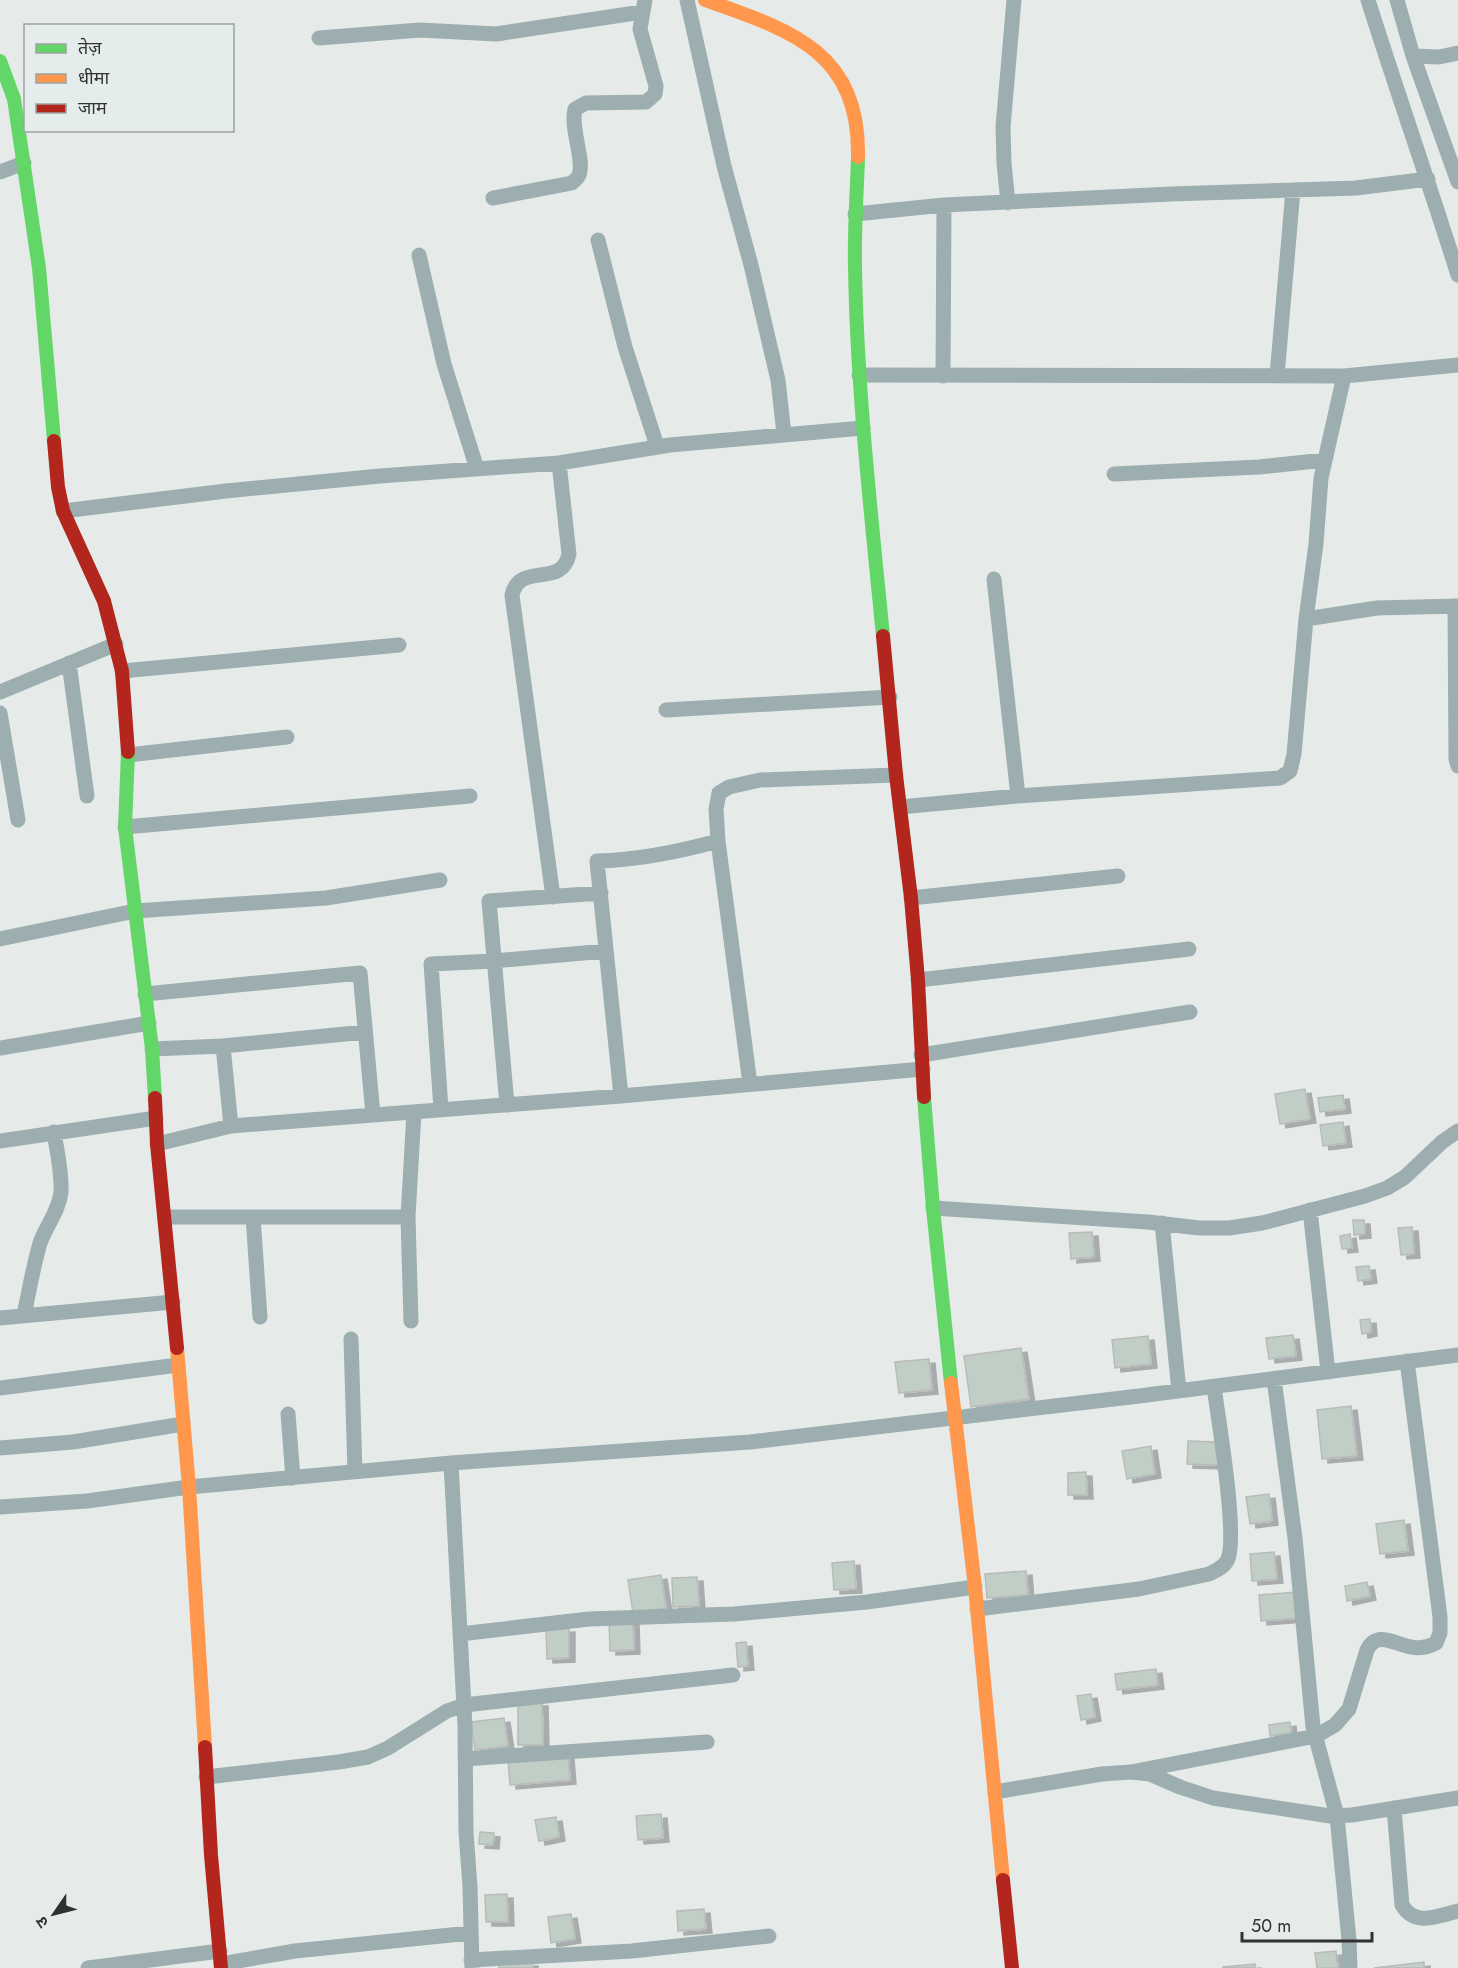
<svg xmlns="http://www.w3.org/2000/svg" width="1458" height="1968" font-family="Jost,'Noto Sans Devanagari',sans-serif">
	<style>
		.building { fill: #c0cec6; stroke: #b8bbba; stroke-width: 1.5; filter: url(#shadow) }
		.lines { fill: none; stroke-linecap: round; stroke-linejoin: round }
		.street { stroke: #9caeaf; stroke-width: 15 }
		.fast { stroke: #63d668; stroke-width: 14 }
		.slow { stroke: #ff974d; stroke-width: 14 }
		.jam { stroke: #b3261e; stroke-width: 14 }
	</style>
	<defs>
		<filter id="shadow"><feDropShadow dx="6" dy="4" stdDeviation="0" flood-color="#0004"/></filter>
	</defs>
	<rect width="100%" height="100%" fill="#e6ebea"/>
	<!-- building -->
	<path class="building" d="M 1305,1089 L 1310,1119 L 1280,1124 L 1275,1094 Z
		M 1343,1095 L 1345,1109 L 1320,1112 L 1318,1098 Z
		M 1343,1122 L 1346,1143 L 1323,1146 L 1320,1125 Z
		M 1353,1220 L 1364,1220 L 1365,1234 L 1354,1235 Z
		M 1412,1227 L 1414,1254 L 1401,1255 L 1398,1228 Z
		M 1092,1232 L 1094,1257 L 1071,1259 L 1069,1233 Z
		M 1350,1234 L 1352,1248 L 1342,1249 L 1340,1236 Z
		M 1369,1266 L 1371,1279 L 1358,1281 L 1356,1267 Z
		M 1370,1319 L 1371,1332 L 1362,1334 L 1360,1320 Z
		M 1293,1335 L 1296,1356 L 1269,1359 L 1266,1338 Z
		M 1148,1336 L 1151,1364 L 1115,1368 L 1112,1340 Z
		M 1021,1348 L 1029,1399 L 971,1407 L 964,1356 Z
		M 929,1359 L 932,1390 L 899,1393 L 895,1362 Z
		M 1351,1406 L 1357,1456 L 1322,1459 L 1317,1410 Z
		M 1188,1441 L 1218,1442 L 1218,1465 L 1187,1464 Z
		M 1151,1446 L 1155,1474 L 1127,1479 L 1122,1451 Z
		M 1086,1472 L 1087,1495 L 1068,1495 L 1068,1473 Z
		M 1269,1494 L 1272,1521 L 1250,1524 L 1246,1497 Z
		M 1404,1520 L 1408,1551 L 1380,1554 L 1376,1524 Z
		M 1274,1552 L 1277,1579 L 1252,1581 L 1250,1554 Z
		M 854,1561 L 856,1589 L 834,1590 L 832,1563 Z
		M 1026,1571 L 1028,1595 L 987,1598 L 985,1574 Z
		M 661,1575 L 666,1608 L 633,1613 L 628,1580 Z
		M 697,1577 L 699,1606 L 673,1607 L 672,1578 Z
		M 1367,1582 L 1370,1596 L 1347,1601 L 1345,1586 Z
		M 1296,1592 L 1298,1618 L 1261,1621 L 1259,1595 Z
		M 633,1619 L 634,1650 L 610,1651 L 609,1620 Z
		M 569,1628 L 569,1658 L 547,1659 L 546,1629 Z
		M 746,1642 L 748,1666 L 738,1667 L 736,1643 Z
		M 1156,1669 L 1158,1685 L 1117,1690 L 1115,1674 Z
		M 1091,1694 L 1095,1717 L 1081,1720 L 1077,1696 Z
		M 518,1702 L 542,1702 L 543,1745 L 518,1745 Z
		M 504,1718 L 508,1746 L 475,1750 L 471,1722 Z
		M 1290,1722 L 1291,1733 L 1270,1736 L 1269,1725 Z
		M 568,1755 L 570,1780 L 510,1785 L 508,1760 Z
		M 661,1814 L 663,1838 L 638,1840 L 636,1816 Z
		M 556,1817 L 559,1837 L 539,1841 L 535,1820 Z
		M 480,1832 L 494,1833 L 493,1845 L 479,1844 Z
		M 507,1894 L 508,1922 L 486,1922 L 485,1895 Z
		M 704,1909 L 706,1929 L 678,1931 L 677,1911 Z
		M 571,1914 L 575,1939 L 551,1943 L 548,1917 Z
		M 1336,1951 L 1338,1968 L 1317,1968 L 1315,1953 Z
		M 498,1962 L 532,1962 L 533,1968 L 499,1968 Z
		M 1424,1962 L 1424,1968 L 1374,1968 Z
		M 1255,1964 L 1255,1968 L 1223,1968 L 1223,1967 Z"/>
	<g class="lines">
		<!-- street -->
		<path class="street" d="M 687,0 L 724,166 L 751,265 L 778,380 L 784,434
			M 1368,0 C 1397,92 1429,183 1458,275
			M 1397,0 L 1413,56 L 1458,182
			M 319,38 L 420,30 L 496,34 L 642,12
			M 1413,56 L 1439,57 L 1458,53
			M 0,172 L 24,163
			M 493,198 L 572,183 C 575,180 578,178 579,175 C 585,160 570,129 575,109 L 586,103 L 646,102 L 655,94 L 656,86 L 640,29 L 645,0
			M 1008,203 L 1004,163 L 1003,127 L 1014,0
			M 855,214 L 944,205 L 1171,194 L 1356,188 L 1428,179
			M 598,240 L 625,347 L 657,446
			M 419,255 L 444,364 L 477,469
			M 859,375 L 1344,376 L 1458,365
			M 943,376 L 944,205
			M 1277,376 L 1293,190
			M 1114,474 L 1259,467 L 1325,460
			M 63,511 L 226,491 L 380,476 L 559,463 L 670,445 L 863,428
			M 994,579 L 1018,796
			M 1455,606 L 1456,759 L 1458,766
			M 1306,619 L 1377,608 L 1458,606
			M 69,663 L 87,796
			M 122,671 L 399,645
			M 0,692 L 116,644
			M 666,710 L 890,697
			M 0,713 L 18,820
			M 128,755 L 287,737
			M 900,807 L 1018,796 L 1280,778 L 1290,771 L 1294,754 L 1306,619 L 1316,544 L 1321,478 L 1344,376
			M 125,827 L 470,796
			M 553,897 L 512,595 C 520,561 562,589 569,554 L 559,463
			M 911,898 L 1118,876
			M 0,939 L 135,911 L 326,898 L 440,880
			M 918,980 L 1189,949
			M 145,994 L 360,973 L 373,1115
			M 223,1046 L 231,1126
			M 0,1048 L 149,1023
			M 152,1049 L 223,1046 L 365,1032
			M 921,1055 L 1190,1012
			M 750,1084 L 718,841 L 716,809 L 719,793 L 729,787 L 760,780 L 896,775
			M 621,1096 L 597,861 C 639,860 678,852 718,841
			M 507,1105 L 489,901 L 601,893
			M 441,1109 L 431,964 L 494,961 L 606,951
			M 0,1141 L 156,1118
			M 157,1144 L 231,1126 L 621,1096 L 923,1069
			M 933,1208 L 1148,1222 L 1199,1228 L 1229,1228 L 1262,1223 L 1365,1196 L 1387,1188 L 1405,1177 L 1442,1142 L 1458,1131
			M 1310,1210 L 1328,1372
			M 165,1217 L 408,1217
			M 253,1217 L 260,1317
			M 1162,1223 L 1179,1391
			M 24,1315 C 29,1292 33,1267 40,1243 C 46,1226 59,1211 61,1192 C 62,1172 57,1152 54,1132
			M 0,1318 L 173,1302
			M 411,1321 L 408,1217 L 414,1112
			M 351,1339 L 355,1472
			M 1274,1379 L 1295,1538 L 1313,1727 L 1337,1816 L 1349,1940 L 1350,1968
			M 0,1388 L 178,1365
			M 288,1414 L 293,1478
			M 0,1448 L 73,1442 L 183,1424
			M 451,1463 L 465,1726 L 466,1832 L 470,1887 L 472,1968
			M 0,1507 L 87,1501 L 189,1487 L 451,1463 L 750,1442 L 1139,1396 L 1458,1355
			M 977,1609 L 1139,1589 L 1209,1574 C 1215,1571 1223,1568 1227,1561 C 1239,1540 1218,1417 1214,1387
			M 460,1634 L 589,1619 L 734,1614 L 867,1602 L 975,1587
			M 465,1759 L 707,1742
			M 1131,1772 L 1316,1736 L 1335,1725 L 1349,1709 L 1367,1650 C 1377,1630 1394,1644 1411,1647 C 1420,1649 1428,1647 1436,1643 L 1440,1633 L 1440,1617 L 1407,1361
			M 206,1777 L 339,1762 L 368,1757 L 388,1748 L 447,1711 L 464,1705 L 733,1675
			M 995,1792 L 1102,1774 L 1131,1772 L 1150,1774 L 1180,1787 L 1213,1798 L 1330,1816 L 1352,1815 L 1458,1798
			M 1394,1808 L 1402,1905 C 1415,1927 1437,1916 1458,1911
			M 471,1960 L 632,1951 L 769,1936
			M 221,1964 L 295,1951 L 470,1933
			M 88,1968 L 220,1951"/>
		<!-- fast -->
		<path class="fast" d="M 0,61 L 14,99 L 39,268 L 54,441
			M 858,157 C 857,194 854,230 855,267 C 857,390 871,513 883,636
			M 128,752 L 125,827 L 152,1049 L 155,1098
			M 924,1097 L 933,1208 L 951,1383"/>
		<!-- slow -->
		<path class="slow" d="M 705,0 C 790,30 860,51 858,157
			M 177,1348 L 189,1487 L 205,1747
			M 951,1383 L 975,1587 L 1003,1880"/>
		<!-- jam -->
		<path class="jam" d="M 54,441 L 58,487 L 63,511 L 104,601 L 122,671 L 128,752
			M 883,636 L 896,775 L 911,898 L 918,980 L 924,1097
			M 155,1098 L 157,1144 L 177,1348
			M 205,1747 L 211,1855 L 221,1968
			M 1003,1880 L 1012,1968"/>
	</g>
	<!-- legend -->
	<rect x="24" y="24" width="210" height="108" fill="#e4edeb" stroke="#9ca2a1" stroke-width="1.5"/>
	<rect x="36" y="44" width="30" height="9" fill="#63d668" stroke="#9ca2a1" stroke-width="1.5"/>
	<text x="78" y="54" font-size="18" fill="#2f3231">तेज़</text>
	<rect x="36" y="74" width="30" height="9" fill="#ff974d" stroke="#9ca2a1" stroke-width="1.5"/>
	<text x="78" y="84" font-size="18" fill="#2f3231">धीमा</text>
	<rect x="36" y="104" width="30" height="9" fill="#b3261e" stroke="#9ca2a1" stroke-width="1.5"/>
	<text x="78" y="114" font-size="18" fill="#2f3231">जाम</text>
	<!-- north arrow -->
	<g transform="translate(54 1914) rotate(235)" stroke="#e4edeb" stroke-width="4.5" paint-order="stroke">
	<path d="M0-4.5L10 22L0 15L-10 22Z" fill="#2f3231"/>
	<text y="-9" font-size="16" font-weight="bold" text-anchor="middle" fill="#2f3231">उ</text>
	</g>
	<!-- scale -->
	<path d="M1242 1932v9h130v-9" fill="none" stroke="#2f3231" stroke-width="3"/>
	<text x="1251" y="1932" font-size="18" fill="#2f3231" stroke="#e4edeb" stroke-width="4.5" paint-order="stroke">50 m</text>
</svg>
